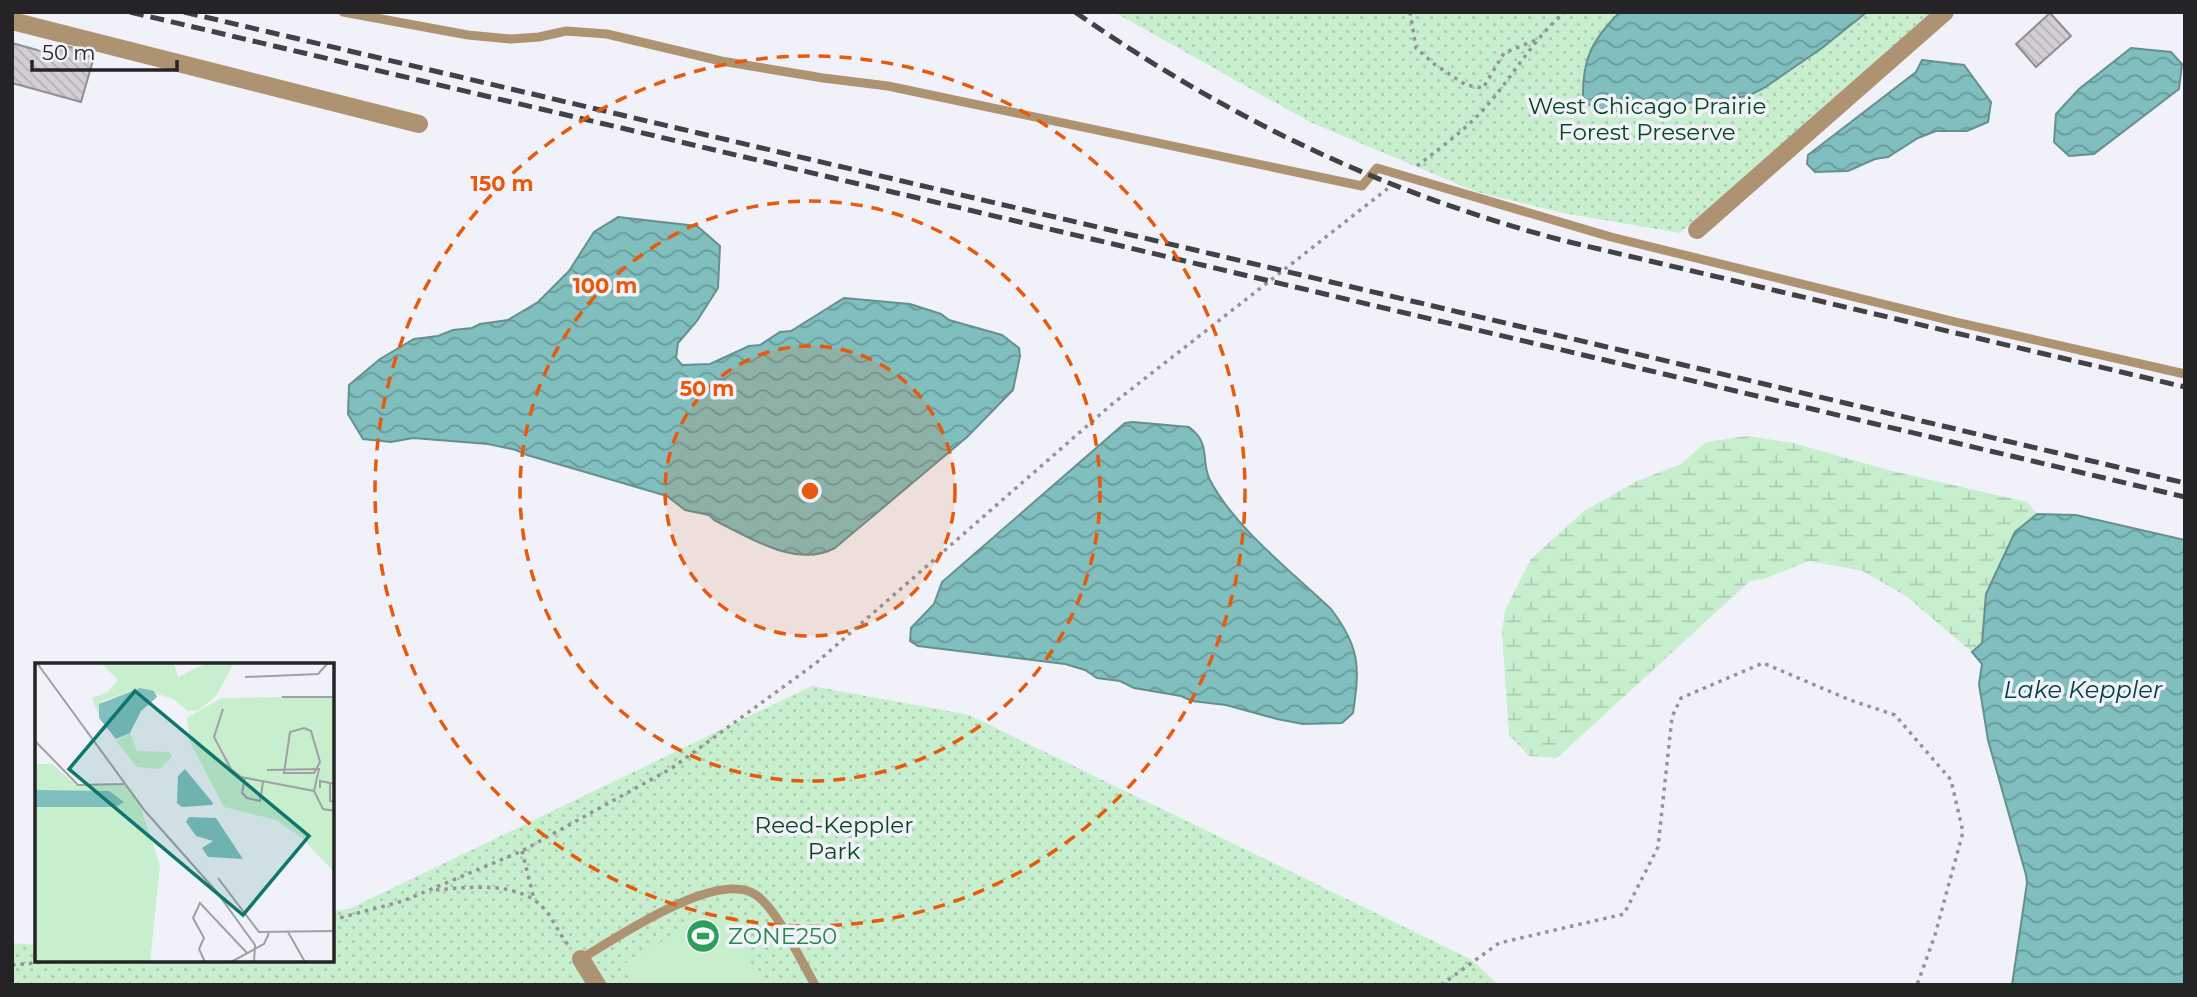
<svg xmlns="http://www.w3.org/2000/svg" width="2197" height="997" font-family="Montserrat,sans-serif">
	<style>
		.wetland { fill: url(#wetland-marsh) }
		.park { fill: url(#park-dots) }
		.garden { fill: #c7eecd }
		.water { fill: url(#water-waves); stroke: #659090; stroke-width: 2 }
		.building { fill: url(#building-back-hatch); stroke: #918d92; stroke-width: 2 }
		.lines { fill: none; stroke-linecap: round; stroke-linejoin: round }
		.path { stroke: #939498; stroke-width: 3.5; stroke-dasharray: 3.5 5; stroke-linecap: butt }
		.lane { stroke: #ad9372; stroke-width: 9 }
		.street { stroke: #ad9372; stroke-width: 18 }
		.rail { stroke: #424245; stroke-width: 5; stroke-dasharray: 14 7; stroke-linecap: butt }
		.ring { fill: none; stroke: #e8590c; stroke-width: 3.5; stroke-dasharray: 12 9 }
		.labels { text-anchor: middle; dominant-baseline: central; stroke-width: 7; stroke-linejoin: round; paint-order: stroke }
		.park-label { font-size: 23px; fill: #08481f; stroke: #f1f2f9 }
		.leisure-label { font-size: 23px; fill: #27864d; stroke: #f1f2f9; text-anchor: start }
		.water-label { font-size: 24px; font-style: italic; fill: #044041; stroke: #f1f2f9 }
		.inset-road { fill: none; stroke: #9fa0a5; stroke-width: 2 }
		.view { fill: #0f766e; fill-opacity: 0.15; stroke: #0f766e; stroke-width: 3.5 }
		.inset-edge { fill: none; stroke: #242426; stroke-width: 3.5 }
		.centre { fill: #e8590c; stroke: #f1f2f9; stroke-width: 3.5 }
		.ring-label { font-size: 21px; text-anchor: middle; font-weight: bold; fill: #e8590c; stroke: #f1f2f9; stroke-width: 7; stroke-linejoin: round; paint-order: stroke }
	</style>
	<defs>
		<pattern id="wetland-marsh" width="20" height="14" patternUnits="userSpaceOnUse" patternTransform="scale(1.75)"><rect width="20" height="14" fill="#c7eecd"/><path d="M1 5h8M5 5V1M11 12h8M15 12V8" fill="none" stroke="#abccb0"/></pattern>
		<pattern id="park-dots" width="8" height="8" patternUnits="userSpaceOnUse" patternTransform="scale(1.75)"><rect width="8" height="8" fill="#c7eecd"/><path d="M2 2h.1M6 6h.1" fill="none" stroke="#abccb0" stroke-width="1.8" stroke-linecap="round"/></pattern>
		<pattern id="water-waves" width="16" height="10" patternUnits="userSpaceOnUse" patternTransform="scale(1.75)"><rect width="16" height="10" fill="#81bebe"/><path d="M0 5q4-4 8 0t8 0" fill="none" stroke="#699a9a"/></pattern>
		<pattern id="building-back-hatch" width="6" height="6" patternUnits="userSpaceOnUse" patternTransform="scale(1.75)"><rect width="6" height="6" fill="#d2ced3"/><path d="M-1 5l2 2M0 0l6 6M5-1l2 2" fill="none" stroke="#b4b1b5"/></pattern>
	</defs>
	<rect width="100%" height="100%" fill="#f1f2f9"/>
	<!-- wetland -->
	<path class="wetland" d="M 1748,436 L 1793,443 L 1892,471 L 2027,502 L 2037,514 L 2015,532 L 1987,594 L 1982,643 L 1972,652 L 1906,596 L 1863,571 L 1809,561 L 1764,579 L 1750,581 L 1557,758 L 1529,756 L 1509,735 L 1502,632 L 1505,611 L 1531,559 L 1584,511 L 1637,481 L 1681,464 L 1706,442 Z"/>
	<!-- park -->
	<path class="park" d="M 1114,12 L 1931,12 L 1680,233 L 1563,213 L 1477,192 L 1310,122 Z
		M 812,686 L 969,715 L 1472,960 L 1499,985 L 12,985 L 12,943 L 37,945 L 37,960 L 332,960 L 333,911 L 349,909 Z"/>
	<!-- garden -->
	<path class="garden" d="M 719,908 L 764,985 L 633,985 L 622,965 Z"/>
	<!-- water -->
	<path class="water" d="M 1620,12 L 1867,12 L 1822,48 L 1764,88 L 1748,96 L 1616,111 L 1594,109 L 1583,99 C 1582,59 1592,40 1620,12 Z
		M 2131,48 L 2171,52 L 2182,64 L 2179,89 L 2094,154 L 2069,156 L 2054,142 L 2056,114 L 2079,89 Z
		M 1922,60 L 1964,65 L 1991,102 L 1988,122 L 1967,131 L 1936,131 L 1918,138 L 1888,157 L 1875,159 L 1848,171 L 1815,172 L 1807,164 L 1808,155 L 1916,72 Z
		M 618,217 L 697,226 L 720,246 L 718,288 L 697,321 L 678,343 L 676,358 L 682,365 L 710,364 L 749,346 L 760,345 L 780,332 L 791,331 L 844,298 L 910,304 L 941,314 L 949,320 L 1002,335 L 1019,348 L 1020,356 L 1013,390 L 967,437 L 835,548 C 796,569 749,537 714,520 L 709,515 L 685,510 L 667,496 L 527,455 L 516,450 L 488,444 L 413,438 L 391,442 L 363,439 L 348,414 L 349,385 L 380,359 L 414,339 L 438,336 L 453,330 L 472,328 L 480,324 L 508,320 L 538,302 L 569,271 L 594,232 Z
		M 1133,422 L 1189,427 C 1212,444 1200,461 1210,480 C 1234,527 1292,572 1331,609 C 1360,647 1360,667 1353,713 L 1342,723 L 1303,724 L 1277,719 L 1226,705 L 1192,701 L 1181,696 L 1134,688 L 1120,681 L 1097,678 L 1085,670 L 1065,664 L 918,646 L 910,641 L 911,628 L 934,604 L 942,582 L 1125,423 Z
		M 2037,514 L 2076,515 L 2185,540 L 2185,985 L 2012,985 L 2027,883 L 2026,875 L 1988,740 L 1979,684 L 1982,664 L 1972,652 L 1982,643 L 1986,594 L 2015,532 Z"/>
	<!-- building -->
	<path class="building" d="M 2050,13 L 2071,36 L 2036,67 L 2016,44 Z
		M 12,43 L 55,55 L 58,44 L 82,50 L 81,54 L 94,57 L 81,102 L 12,83 Z"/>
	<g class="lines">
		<!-- path -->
		<path class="path" d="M 1410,12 L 1416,48 L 1434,64 L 1466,85 L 1483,88 L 1504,53 L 1536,40
			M 1417,166 C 1440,148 1464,131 1484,109 C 1512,78 1532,40 1565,12
			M 522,851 L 534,899
			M 436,890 C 471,887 521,880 546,911 C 555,922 560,936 570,947
			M 332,920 L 403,901 L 522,851 L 672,768 L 816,663 L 1111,405 L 1391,186
			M 12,965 L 66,960
			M 1441,985 L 1499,943 L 1624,914 L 1658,847 L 1672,717 L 1681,698 L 1763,663 L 1850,700 L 1895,715 L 1951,780 L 1963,832 L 1935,935 L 1917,985"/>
		<!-- lane -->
		<path class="lane" d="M 343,12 L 468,35 L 511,39 L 539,37 L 566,31 L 607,34 L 721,61 L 823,78 L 888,86 L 1362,186 L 1377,168 L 1611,237 L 1956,322 L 2185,374
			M 581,959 C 616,938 718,868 756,895 C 777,909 801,961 815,985"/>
		<!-- street -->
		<path class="street" d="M 12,21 L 419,124
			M 1697,230 L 1945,12
			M 581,959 L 597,985"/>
		<!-- rail -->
		<path class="rail" d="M 130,12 L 2185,497
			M 184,12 L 2185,483
			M 1075,12 C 1229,119 1384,193 1565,241 L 2185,387"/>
	</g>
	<!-- distance rings -->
	<circle cx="810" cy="491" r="145" fill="#e8590c" fill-opacity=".12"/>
	<g class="ring">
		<circle cx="810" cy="491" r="145"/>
		<circle cx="810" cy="491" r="290"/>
		<circle cx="810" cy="491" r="435"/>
	</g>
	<!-- icons -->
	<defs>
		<g id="stadium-disc" transform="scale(1.75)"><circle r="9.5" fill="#2e9e5b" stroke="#f1f2f9"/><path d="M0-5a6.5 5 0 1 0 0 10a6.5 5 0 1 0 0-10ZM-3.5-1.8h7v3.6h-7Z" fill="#fff"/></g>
	</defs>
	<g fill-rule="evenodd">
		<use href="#stadium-disc" x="703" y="936"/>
	</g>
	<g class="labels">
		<!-- park labels -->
		<g class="park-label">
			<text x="1647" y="106">West Chicago Prairie<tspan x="1647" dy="26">Forest Preserve</tspan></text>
			<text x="834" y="825">Reed-Keppler<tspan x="834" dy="26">Park</tspan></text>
		</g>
		<!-- leisure labels -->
		<g class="leisure-label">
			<text x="728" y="936">ZONE250</text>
		</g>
		<!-- water labels -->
		<g class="water-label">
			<text x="2083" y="689">Lake Keppler</text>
		</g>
	</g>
	<!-- overview -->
	<g transform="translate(35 663)">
		<rect width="299" height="299" fill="#f1f2f9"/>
		<path d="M 66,0 L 139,0 L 143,14 L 172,0 L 199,0 L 181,33 L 164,47 L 153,48 L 138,36 L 105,25 L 67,38 L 63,51 L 57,35 L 73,29 L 83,17 ZM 95,70 L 102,88 L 135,89 L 137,94 L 124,106 L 102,104 L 81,78 Z" fill="#c7eecd"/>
		<path d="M 299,33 L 299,209 L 266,174 L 241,157 L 189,144 L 155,79 L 152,55 L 186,35 ZM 0,101 L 17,101 L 41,122 L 90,122 L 104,139 L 125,202 L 115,299 L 0,299 Z" fill="#c7eecd"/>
		<path d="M 105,25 L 119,28 L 122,34 L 106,48 L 95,70 L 81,76 L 64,55 L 64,41 ZM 150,106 L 178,140 L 177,142 L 147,144 L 142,140 L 143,113 ZM 0,127 L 74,128 L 89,139 L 81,144 L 0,144 ZM 154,154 L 181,155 L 208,196 L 173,194 L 167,185 L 178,178 L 161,173 L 151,159 Z" fill="#81bebe"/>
		<path class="inset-road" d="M 2,0 L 110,148 L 181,228 L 220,282 L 219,299M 210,14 L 283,11 L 293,0M 247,34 L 300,34M 188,46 L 179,74 L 196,106 L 206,114 L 279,128 L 288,146 L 300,148M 269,65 L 276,68 L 285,99 L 279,110 L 249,110 L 255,69 ZM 0,78 L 43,122 L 89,121M 232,107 L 284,106 L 279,128M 210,114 L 207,130 L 212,135 L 225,138 L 228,119M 295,121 L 295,138 L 300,139M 285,125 L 285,118 L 300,121M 183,215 L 224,269 L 300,268M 253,269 L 270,299M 170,299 L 164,286 L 169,275 L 158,255 L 165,240 L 212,290M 196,299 L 229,281 L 234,270"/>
		<path class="view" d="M 100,28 L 274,173 L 208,252 L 34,106 Z"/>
		<rect width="299" height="299" class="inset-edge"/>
	</g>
	<circle cx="810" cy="491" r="10" class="centre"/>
	<g class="ring-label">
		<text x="502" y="191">150 m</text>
		<text x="605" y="293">100 m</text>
		<text x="707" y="396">50 m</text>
	</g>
	<!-- border -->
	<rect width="2197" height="997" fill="none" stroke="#242426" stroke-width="28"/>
	<!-- scale -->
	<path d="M32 60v10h145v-10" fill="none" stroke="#242426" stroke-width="3.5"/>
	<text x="42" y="60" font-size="21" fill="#242426" stroke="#f1f2f9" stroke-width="5" paint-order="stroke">50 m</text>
</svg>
